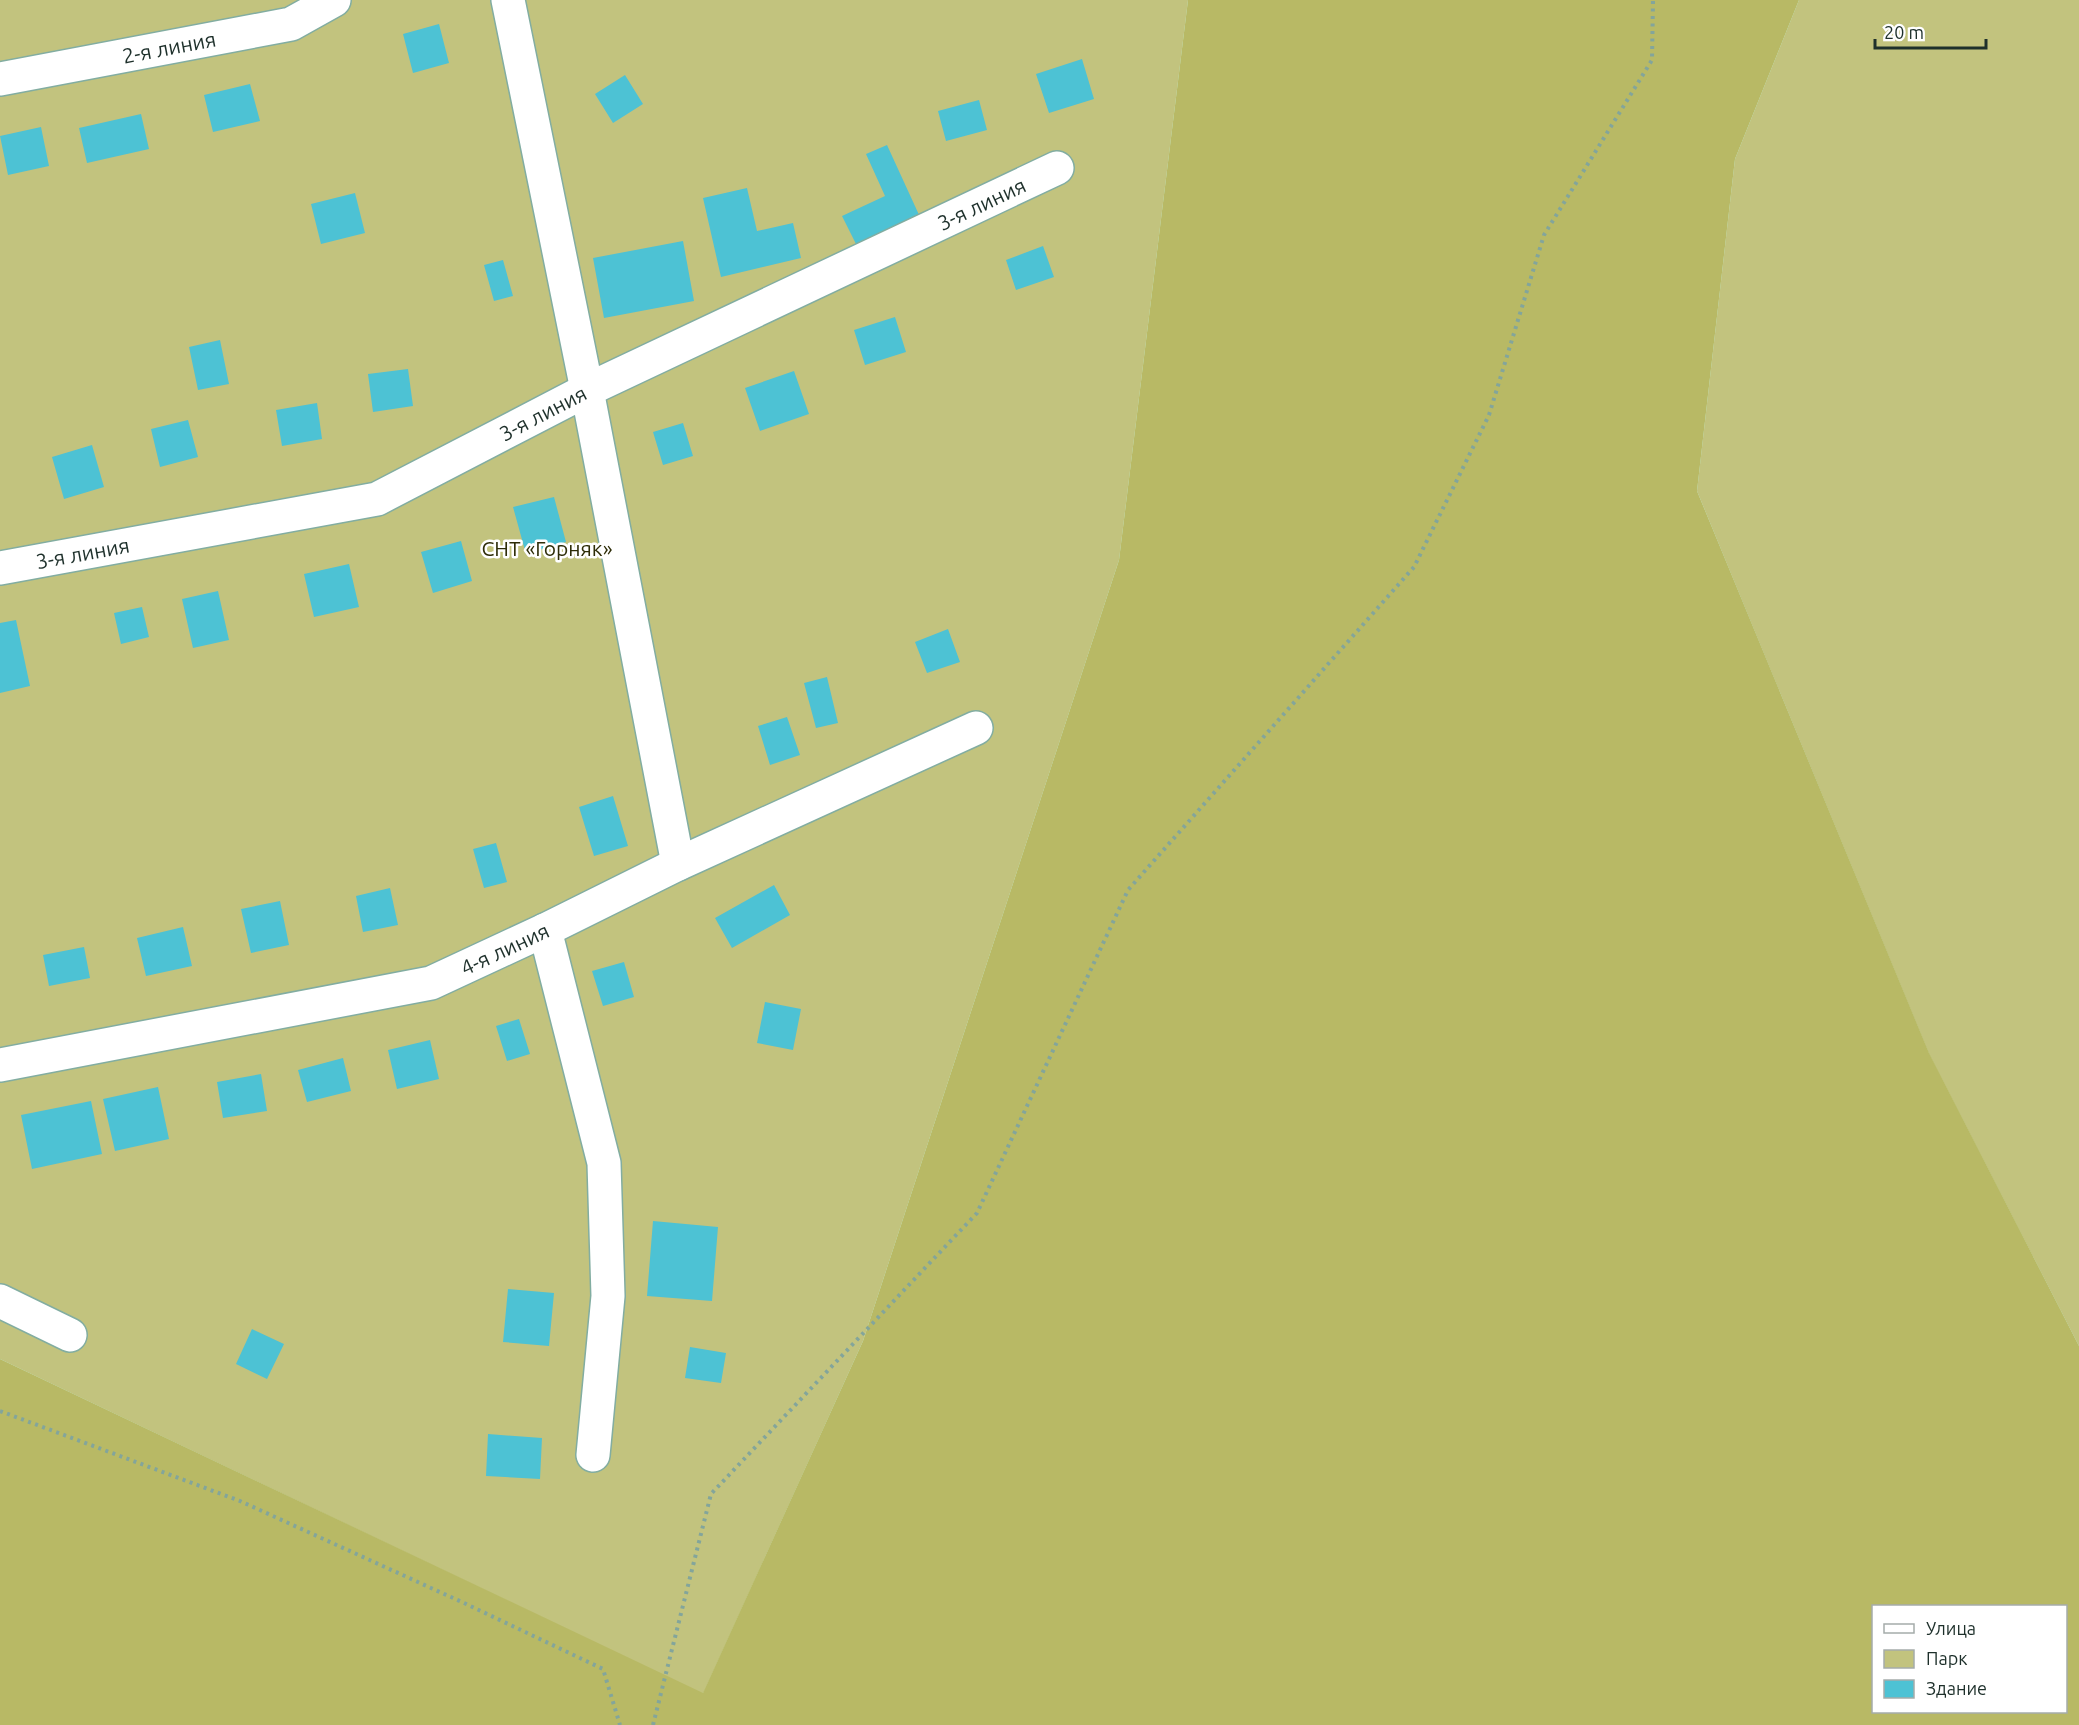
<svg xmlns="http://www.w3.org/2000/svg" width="2079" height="1725" font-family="Ubuntu,sans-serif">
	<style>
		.green { fill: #c2c37e }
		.forest { fill: #b8b965; fill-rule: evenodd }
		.building { fill: #4dc2d4 }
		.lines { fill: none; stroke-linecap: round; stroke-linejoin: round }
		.minor-casing { stroke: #82ada1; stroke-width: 36 }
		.path { stroke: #83a59b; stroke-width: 4; stroke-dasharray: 3 4.5; stroke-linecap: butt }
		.minor { stroke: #fff; stroke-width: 33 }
		.labels { text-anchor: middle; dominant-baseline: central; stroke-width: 5; stroke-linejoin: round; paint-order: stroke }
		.street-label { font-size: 21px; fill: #1e302b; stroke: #fff }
		.park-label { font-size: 21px; fill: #2e2d08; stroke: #fff }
	</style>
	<rect width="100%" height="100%" fill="#cdfaed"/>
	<!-- green -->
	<path class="green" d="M 0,0 L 1188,0 L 1119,560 L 863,1341 L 703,1694 L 0,1359 Z
		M 1799,0 L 2079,0 L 2079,1346 L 1929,1054 L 1697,491 L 1735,159 Z"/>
	<!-- forest -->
	<path class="forest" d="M 1188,0 L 1799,0 L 1735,159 L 1697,491 L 1929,1053 L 2079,1346 L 2079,1725 L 0,1725 L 0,1359 L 703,1693 L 863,1341 L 1119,560 ZM 2066,1606 L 2066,1712 L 1874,1712 L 1874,1606 Z"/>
	<!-- building -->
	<path class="building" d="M 439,24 L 449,63 L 413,73 L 403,34 Z
		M 1082,59 L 1094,99 L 1049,113 L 1036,74 Z
		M 625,75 L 643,104 L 613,123 L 595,94 Z
		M 250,84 L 260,121 L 213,132 L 204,95 Z
		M 979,100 L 987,130 L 946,141 L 938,111 Z
		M 141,114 L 149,149 L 87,163 L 79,128 Z
		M 41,127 L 49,166 L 8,175 L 0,136 Z
		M 887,145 L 920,217 L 857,246 L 842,216 L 885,196 L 866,154 Z
		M 747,188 L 757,231 L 793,223 L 801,258 L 721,277 L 703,198 Z
		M 355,193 L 365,233 L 321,244 L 311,204 Z
		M 683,241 L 694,301 L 604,318 L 593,258 Z
		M 1043,246 L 1054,277 L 1016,290 L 1006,260 Z
		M 503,260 L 513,296 L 494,301 L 484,265 Z
		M 895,317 L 906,352 L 865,365 L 854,330 Z
		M 220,340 L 229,384 L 198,390 L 189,347 Z
		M 408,369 L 413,406 L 373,412 L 368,374 Z
		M 794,371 L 809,414 L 760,431 L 745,388 Z
		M 317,403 L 322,439 L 282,446 L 276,410 Z
		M 188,420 L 198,457 L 160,467 L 151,429 Z
		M 683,423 L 693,456 L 663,465 L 653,432 Z
		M 92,445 L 104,487 L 64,499 L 52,457 Z
		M 554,497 L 566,542 L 526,554 L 513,507 Z
		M 461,541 L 472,581 L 433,593 L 421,552 Z
		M 349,564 L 359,607 L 314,617 L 304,574 Z
		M 218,591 L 229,640 L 193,648 L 182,599 Z
		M 142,607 L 149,637 L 121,644 L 114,613 Z
		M 16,620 L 30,686 L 0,693 L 0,623 Z
		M 948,629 L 960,662 L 927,673 L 915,642 Z
		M 827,677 L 838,723 L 816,728 L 804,683 Z
		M 787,717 L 800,755 L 770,765 L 758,726 Z
		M 613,796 L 628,846 L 594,856 L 579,807 Z
		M 496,843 L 507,882 L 484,888 L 473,849 Z
		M 774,885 L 790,915 L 732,948 L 715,918 Z
		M 390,888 L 398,925 L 363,932 L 356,896 Z
		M 280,901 L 289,945 L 251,953 L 241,909 Z
		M 183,927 L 192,966 L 146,976 L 137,938 Z
		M 84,947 L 90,978 L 49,986 L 43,955 Z
		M 624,962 L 634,997 L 603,1006 L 592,971 Z
		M 765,1002 L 801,1009 L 793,1050 L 757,1043 Z
		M 519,1019 L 530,1054 L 507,1061 L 496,1026 Z
		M 430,1040 L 439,1079 L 397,1089 L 388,1050 Z
		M 343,1058 L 351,1091 L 307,1102 L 298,1070 Z
		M 261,1074 L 267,1111 L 223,1118 L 217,1082 Z
		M 158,1087 L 169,1139 L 115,1151 L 103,1099 Z
		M 91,1101 L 102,1154 L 32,1169 L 21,1115 Z
		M 653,1221 L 718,1227 L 712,1301 L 647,1296 Z
		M 508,1289 L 554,1293 L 549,1346 L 503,1342 Z
		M 252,1329 L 284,1344 L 267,1379 L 236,1364 Z
		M 690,1347 L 726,1353 L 721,1383 L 685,1378 Z
		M 488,1434 L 542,1438 L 540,1479 L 486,1476 Z"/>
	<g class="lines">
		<!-- minor casing -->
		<g class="minor-casing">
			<g id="minor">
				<path d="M 508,0 L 587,390 L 678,864"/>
				<path id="s1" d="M 0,79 L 291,24 L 334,0"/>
				<path id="s2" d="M 0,568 L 377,499 L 587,390 L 1057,168"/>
				<path d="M 545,930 L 604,1163 L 608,1296 L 593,1455"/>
				<path id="s3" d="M 0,1065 L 431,983 L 545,930 L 678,864 L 976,728"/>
				<path d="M 0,1301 L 70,1335"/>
			</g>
		</g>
		<!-- path -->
		<path class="path" d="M 0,1411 L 240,1501 L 464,1603 L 603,1669 L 620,1725
			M 653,1725 L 711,1494 L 977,1213 L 1128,890 L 1414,567 L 1489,415 L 1544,235 L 1652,60 L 1653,0"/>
		<!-- minor -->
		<use href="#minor" class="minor"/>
	</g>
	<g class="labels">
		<!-- street labels -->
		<g class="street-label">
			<text stroke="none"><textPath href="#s1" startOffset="172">2-я линия</textPath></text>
			<text stroke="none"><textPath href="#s2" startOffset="1056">3-я линия</textPath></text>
			<text stroke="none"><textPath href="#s2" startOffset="570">3-я линия</textPath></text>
			<text stroke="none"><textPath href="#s2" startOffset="84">3-я линия</textPath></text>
			<text stroke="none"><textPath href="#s3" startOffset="520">4-я линия</textPath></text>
		</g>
		<!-- park labels -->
		<g class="park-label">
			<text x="547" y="548">СНТ «Горняк»</text>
		</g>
	</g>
	<!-- legend -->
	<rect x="1872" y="1605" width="195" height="108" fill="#ffffff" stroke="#a5acaa" stroke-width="1.5"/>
	<rect x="1884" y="1624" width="30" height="9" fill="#ffffff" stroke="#a5acaa" stroke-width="1.5"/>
	<text x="1926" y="1635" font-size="18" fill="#1e302b">Улица</text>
	<rect x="1884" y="1650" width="30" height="18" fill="#c2c37e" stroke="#a5acaa" stroke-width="1.5"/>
	<text x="1926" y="1665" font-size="18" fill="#1e302b">Парк</text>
	<rect x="1884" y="1680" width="30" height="18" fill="#4dc2d4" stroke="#a5acaa" stroke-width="1.5"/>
	<text x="1926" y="1695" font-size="18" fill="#1e302b">Здание</text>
	<!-- scale -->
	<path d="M1875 39v9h111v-9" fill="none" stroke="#1e302b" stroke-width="3"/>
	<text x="1884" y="39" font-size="18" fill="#1e302b" stroke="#ffffff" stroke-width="4.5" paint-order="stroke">20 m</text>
</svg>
